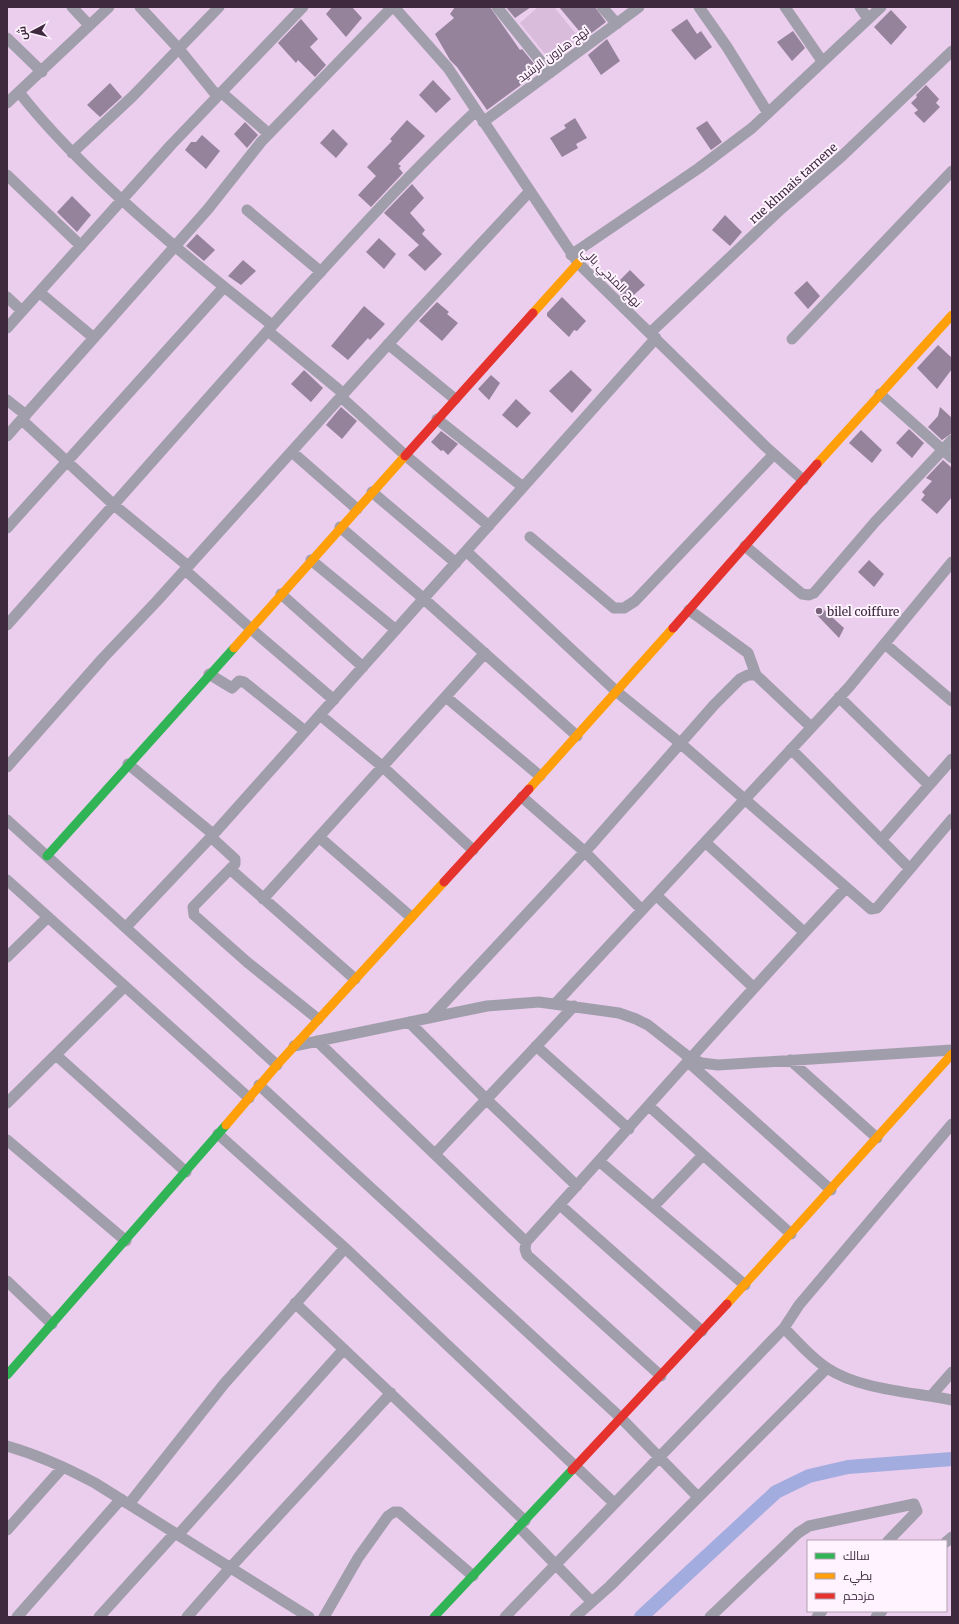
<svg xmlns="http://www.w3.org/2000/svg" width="959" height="1624" font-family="Merriweather,Cairo,serif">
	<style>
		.green { fill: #d9bbdb }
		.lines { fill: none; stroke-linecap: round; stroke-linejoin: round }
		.canal { stroke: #a2acde; stroke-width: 14 }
		.building { fill: #95839b }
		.street { stroke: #a19eac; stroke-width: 11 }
		.fast { stroke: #30b455; stroke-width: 9 }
		.slow { stroke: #ff9f0a; stroke-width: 9 }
		.jam { stroke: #e5322d; stroke-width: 9 }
		.poi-dot { fill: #7b627c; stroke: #fef3fe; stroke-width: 1.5 }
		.labels { text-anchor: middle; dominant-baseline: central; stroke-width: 4; stroke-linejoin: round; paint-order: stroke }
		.street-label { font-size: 12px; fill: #3e293f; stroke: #fef3fe }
		.poi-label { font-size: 12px; fill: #3e293f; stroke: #fef3fe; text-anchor: start }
	</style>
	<rect width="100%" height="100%" fill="#ebcded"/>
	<!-- green -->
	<path class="green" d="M 538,7 L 554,7 L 581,40 L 553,64 L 520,23 Z"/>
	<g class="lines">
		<!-- canal -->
		<path class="canal" d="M 641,1617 L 776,1492 L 809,1476 L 848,1467 L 952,1459"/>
	</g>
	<!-- building -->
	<path class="building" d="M 332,7 L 352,7 L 362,18 L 346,37 L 326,14 Z
		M 455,7 L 490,7 L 520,50 L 522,49 L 540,71 L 487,110 L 457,67 L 450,60 L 435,34 L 454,18 L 450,14 Z
		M 506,7 L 531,7 L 515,18 Z
		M 559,7 L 595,7 L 606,22 L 585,38 Z
		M 891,10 L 907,27 L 891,45 L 874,27 Z
		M 301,19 L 318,39 L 310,47 L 326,65 L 315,77 L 298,60 L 296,63 L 278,43 Z
		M 687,19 L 697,34 L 701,31 L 712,47 L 695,60 L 671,30 Z
		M 793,31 L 805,48 L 792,61 L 777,42 Z
		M 607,39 L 620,61 L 601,75 L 588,55 Z
		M 433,80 L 451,99 L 436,113 L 419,95 Z
		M 110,83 L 122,97 L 100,117 L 87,105 Z
		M 926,85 L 939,99 L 936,103 L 940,107 L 924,123 L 914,113 L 918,110 L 911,103 L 917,97 L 916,95 Z
		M 575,118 L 587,138 L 576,144 L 578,148 L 562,157 L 550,138 L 566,128 L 564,125 Z
		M 407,120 L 425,136 L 398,164 L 401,166 L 399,168 L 403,173 L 371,207 L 358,195 L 376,176 L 367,167 L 392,141 L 390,139 Z
		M 707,121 L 722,142 L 711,150 L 696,128 Z
		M 245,122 L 258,135 L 247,148 L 234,134 Z
		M 333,129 L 348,144 L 336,158 L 320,143 Z
		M 202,135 L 220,151 L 206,169 L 185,150 L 191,142 L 196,142 Z
		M 412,184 L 424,198 L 410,213 L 425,230 L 422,234 L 442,254 L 425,271 L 408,255 L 419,245 L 384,213 Z
		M 72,196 L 91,215 L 77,232 L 57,212 Z
		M 725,215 L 742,232 L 730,246 L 712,230 Z
		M 197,234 L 215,250 L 204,261 L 186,246 Z
		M 379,238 L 396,254 L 384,269 L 366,252 Z
		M 243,260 L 256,271 L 241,285 L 228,276 Z
		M 630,270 L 645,285 L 627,301 L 613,287 Z
		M 807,281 L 820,296 L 808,309 L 794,293 Z
		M 562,297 L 586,321 L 577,331 L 574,330 L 569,337 L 547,316 L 547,313 Z
		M 437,302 L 449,312 L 447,314 L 458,323 L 442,341 L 419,321 Z
		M 364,306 L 385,324 L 370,340 L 368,338 L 348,360 L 331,346 Z
		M 938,345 L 952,358 L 952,369 L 937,389 L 917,368 Z
		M 304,370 L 323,388 L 311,402 L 291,384 Z
		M 571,370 L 592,390 L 572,413 L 549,391 Z
		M 491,375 L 500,383 L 489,400 L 478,389 Z
		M 516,399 L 531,413 L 517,428 L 502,415 Z
		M 341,407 L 357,421 L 342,439 L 326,425 Z
		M 940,407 L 952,418 L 952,433 L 942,440 L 928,427 L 938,416 Z
		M 909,429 L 924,443 L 912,458 L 896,443 Z
		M 861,430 L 882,450 L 872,463 L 849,443 Z
		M 441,431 L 458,444 L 448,455 L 443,450 L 441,451 L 431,442 Z
		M 943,460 L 952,468 L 952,497 L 937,514 L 921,500 L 925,495 L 922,492 L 932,481 L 926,478 Z
		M 869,560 L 884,574 L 874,587 L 858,572 Z
		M 822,608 L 844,628 L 839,638 L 816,614 Z"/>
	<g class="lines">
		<!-- street -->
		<path class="street" d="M 72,7 L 89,25
			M 140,7 L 179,49 L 217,96
			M 394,7 L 448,68 L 578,263 L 766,447 L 803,480
			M 497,7 L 550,73
			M 602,7 L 617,24
			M 699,7 L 727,47 L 768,113
			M 785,7 L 822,61
			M 860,7 L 868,19
			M 7,38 L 42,72
			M 19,92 C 46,127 76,157 108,187 C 160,236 216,281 272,325
			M 221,92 L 269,134
			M 7,103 L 109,7
			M 483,122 L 639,7
			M 72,153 L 133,96 L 219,7
			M 7,175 L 81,246
			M 247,210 L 321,272
			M 571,255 L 699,168 L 752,128 L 881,7
			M 39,292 L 94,338
			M 7,297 L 22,311
			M 7,328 L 171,145 L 303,7
			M 268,331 L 344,394
			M 650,333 L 781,209 L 842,156 L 952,51
			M 792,339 L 952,171
			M 388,344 L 455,399
			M 880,394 L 952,458
			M 341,397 L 405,455 L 489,526
			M 7,400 L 26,415
			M 437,419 L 523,487
			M 22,420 L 114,505 L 188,566
			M 7,436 L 208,209 L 261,142 L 392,7
			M 292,452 L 357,509
			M 372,492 L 456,563
			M 340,527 L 424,599 L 577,736
			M 7,528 L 224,287
			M 530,537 L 614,608 L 624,608 L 635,601 L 774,454
			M 745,546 L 802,594 L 809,595 L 814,593 L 875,522 L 952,440
			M 466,551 L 617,692 L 680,743 L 871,909 L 877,908 L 952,819
			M 311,560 L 396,630
			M 185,570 L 250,628 L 334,700
			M 281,594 L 363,667
			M 689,610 L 748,653 L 756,675
			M 7,625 C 104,517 198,408 295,300 C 354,235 412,171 476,111
			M 885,644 L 952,701
			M 209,674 L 232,688 L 239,681 L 244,682 L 305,731
			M 446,697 L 540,776
			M 839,697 L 929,785
			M 320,715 L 383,767 L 473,850
			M 791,749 L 909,868
			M 128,764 L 213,834
			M 7,767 L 103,658 L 156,602 L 410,320 L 530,191
			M 522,797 L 585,852 L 642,910
			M 7,820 L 277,1065
			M 211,837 L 235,859 L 235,864 L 193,907 L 194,915 L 247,962 L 318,1019
			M 319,837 L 411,917
			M 881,840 L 952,759
			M 705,842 L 804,932
			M 230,869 L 355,979
			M 7,880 L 249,1098
			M 656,895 L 753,987
			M 263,899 L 485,653
			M 126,927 L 211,837 L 656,338
			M 7,957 L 48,917
			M 555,1004 L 849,687 L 952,562
			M 430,1018 L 591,845 L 714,705 L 740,679 L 748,675 L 756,675 L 811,727
			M 409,1022 L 486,1099 L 577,1186
			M 317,1041 L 526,1242
			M 294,1046 L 487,1006 L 539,1002 L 619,1013 L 636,1019 L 648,1025 L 690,1058 L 702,1063 L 718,1065 L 952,1050
			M 536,1046 L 629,1129
			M 56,1055 L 186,1172
			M 790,1060 L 877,1138
			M 687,1061 L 831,1190
			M 259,1085 L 621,1418 L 698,1497
			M 7,1103 L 125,986
			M 649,1106 L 791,1234
			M 952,1124 L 799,1305 L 784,1328 C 797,1341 811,1358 827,1368 C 860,1390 913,1392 952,1400
			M 218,1134 L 345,1248 L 614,1503
			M 7,1140 L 126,1241
			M 435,1154 L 574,1006
			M 599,1161 L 745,1285
			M 560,1205 L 702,1331
			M 653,1207 L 703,1155
			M 7,1281 L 52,1324
			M 295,1303 L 525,1521
			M 661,1376 L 527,1255 L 525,1249 L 526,1242 C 633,1124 737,1004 846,888
			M 931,1396 L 952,1372
			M 7,1446 C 38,1455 67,1468 95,1483 L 309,1617
			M 129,1504 L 224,1384 L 345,1248
			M 519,1527 L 592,1602
			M 7,1530 L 63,1467
			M 178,1535 L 344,1349
			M 946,1542 L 952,1537
			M 17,1617 L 121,1499
			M 99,1617 L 175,1533
			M 187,1617 L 230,1568 L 391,1393
			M 324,1617 L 358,1558 L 388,1516 L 394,1512 L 399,1512 L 473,1576
			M 505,1617 L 784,1328
			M 575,1617 L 610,1586 L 827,1368
			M 710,1617 L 798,1533 L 809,1526 L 914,1504 L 917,1511 L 888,1541
			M 817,1617 L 822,1611
			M 876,1617 L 882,1611"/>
		<!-- fast -->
		<path class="fast" d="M 47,856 L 234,648
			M 7,1375 L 226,1125
			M 434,1617 L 572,1470"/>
		<!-- slow -->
		<path class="slow" d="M 533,313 L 578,263
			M 817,464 L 952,315
			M 234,648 L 405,456
			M 529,789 L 673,628
			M 226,1125 L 277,1065 L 444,882
			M 727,1304 L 952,1054"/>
		<!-- jam -->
		<path class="jam" d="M 405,456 L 533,313
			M 673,628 L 817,464
			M 444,882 L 529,789
			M 572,1470 L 727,1304"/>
	</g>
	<!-- markers -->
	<circle class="poi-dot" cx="819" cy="611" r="4"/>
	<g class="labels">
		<!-- street labels -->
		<g class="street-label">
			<text transform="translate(553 54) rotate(-36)">نهج هارون الرشيد</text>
			<text transform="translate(793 183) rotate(-42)">rue khmais tarnene</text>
			<text transform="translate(612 277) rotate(45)">نهج المنجي بالي</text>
		</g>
		<!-- poi labels -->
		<g class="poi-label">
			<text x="827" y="611">bilel coiffure</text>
		</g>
	</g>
	<!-- border -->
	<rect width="959" height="1624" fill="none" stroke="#3e293f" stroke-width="16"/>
	<!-- legend -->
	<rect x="807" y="1540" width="140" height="72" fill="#fef3fe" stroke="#b1a2b2"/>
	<rect x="815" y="1553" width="20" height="6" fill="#30b455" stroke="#b1a2b2"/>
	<text x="843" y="1560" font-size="12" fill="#3e293f">سالك</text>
	<rect x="815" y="1573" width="20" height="6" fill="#ff9f0a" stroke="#b1a2b2"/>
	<text x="843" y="1580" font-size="12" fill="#3e293f">بطيء</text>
	<rect x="815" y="1593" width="20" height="6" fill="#e5322d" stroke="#b1a2b2"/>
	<text x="843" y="1600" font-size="12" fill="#3e293f">مزدحم</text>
	<!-- north arrow -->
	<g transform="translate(32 32) rotate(263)" stroke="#fef3fe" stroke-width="3" paint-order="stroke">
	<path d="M0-3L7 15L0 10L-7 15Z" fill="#3e293f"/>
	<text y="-6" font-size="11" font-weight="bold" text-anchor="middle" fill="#3e293f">ش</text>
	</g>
</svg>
